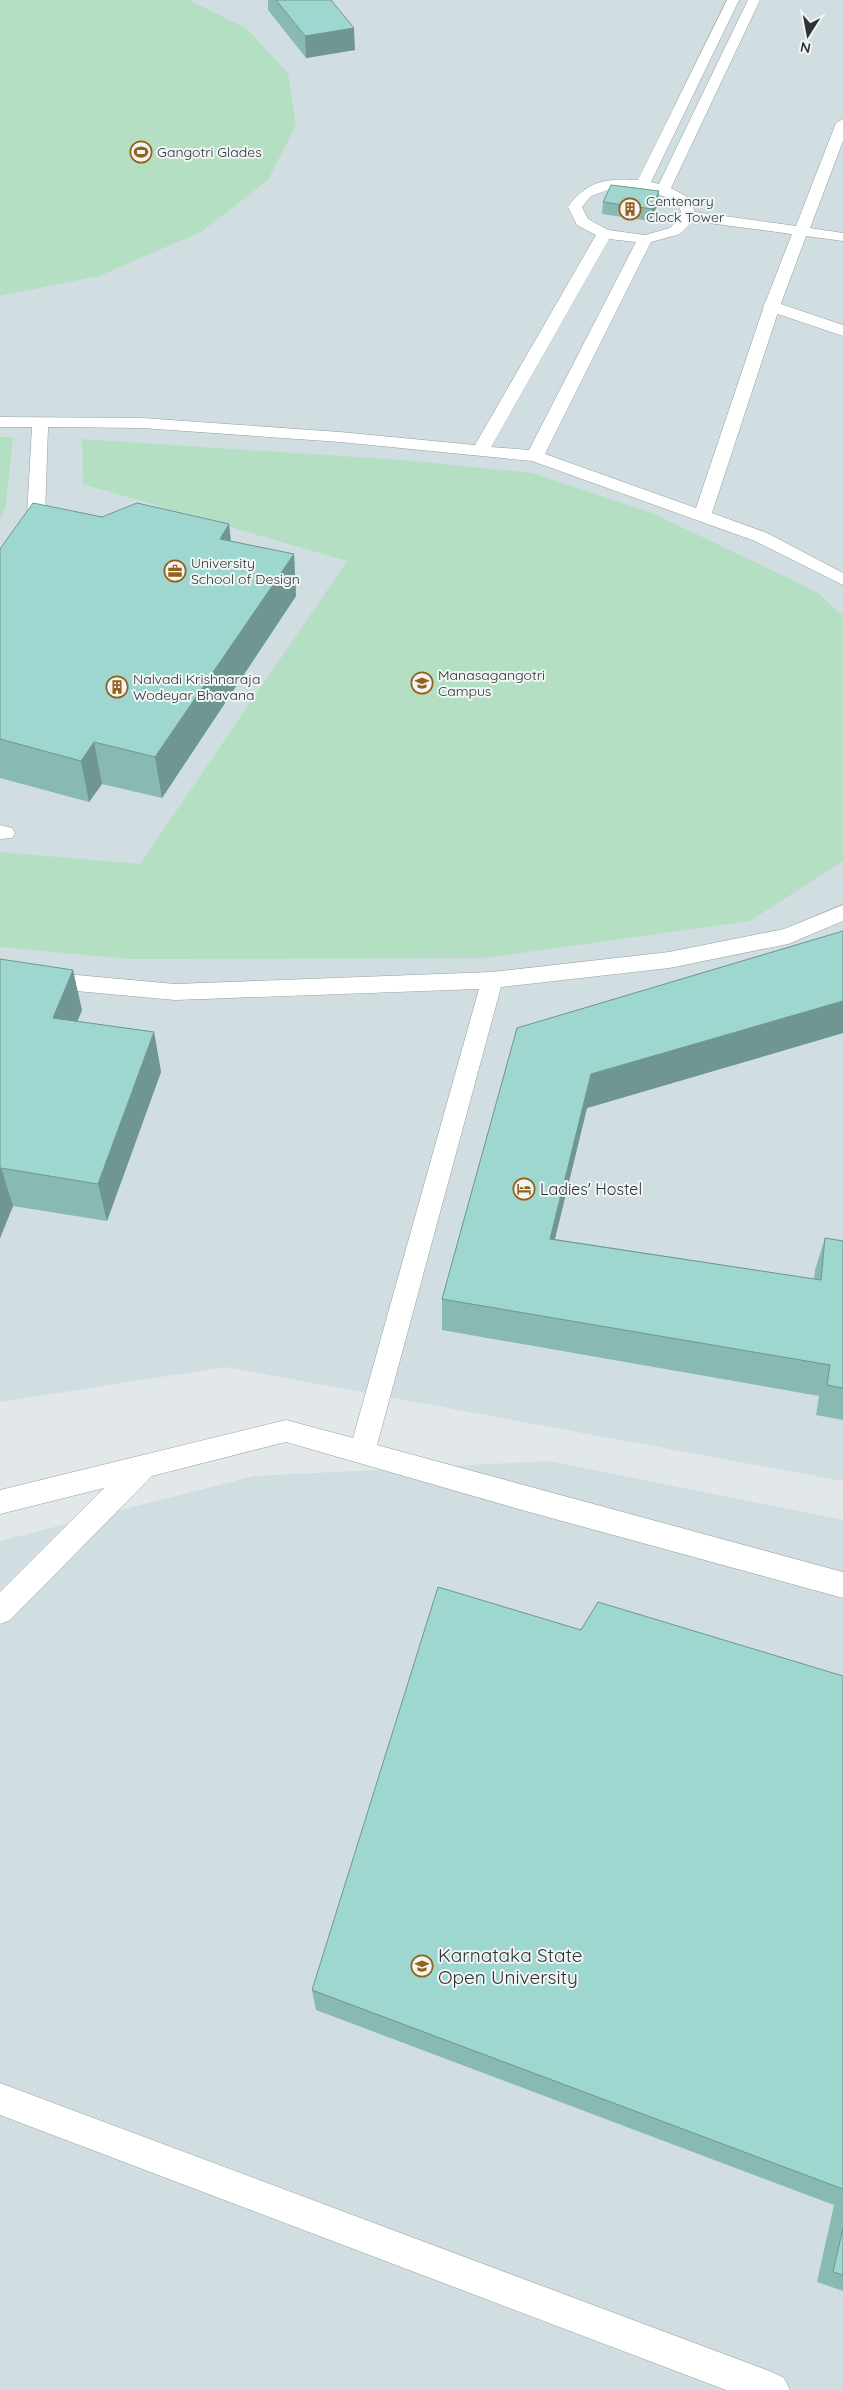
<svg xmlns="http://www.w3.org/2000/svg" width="843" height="2390" font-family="Quicksand,sans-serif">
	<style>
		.built { fill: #d0dee1 }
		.green { fill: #b4dfc3 }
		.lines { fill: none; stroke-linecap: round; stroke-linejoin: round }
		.lane-casing { stroke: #979c9d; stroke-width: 1 }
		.street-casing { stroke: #979c9d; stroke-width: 1 }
		.lane { fill: #fff; fill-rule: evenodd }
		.street { fill: #fff; fill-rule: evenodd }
		.wall { fill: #88b9b2 }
		.shaded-wall { fill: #6f9691 }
		.building { fill: #9ed7cf; stroke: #6f9691 }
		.labels { text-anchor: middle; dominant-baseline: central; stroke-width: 4; stroke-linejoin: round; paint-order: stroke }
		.far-poi-label { font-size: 14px; fill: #2f3132; stroke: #f0f5f6; text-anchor: start }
		.poi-label { font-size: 16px; fill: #2f3132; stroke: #f0f5f6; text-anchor: start }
		.near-poi-label { font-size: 19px; fill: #2f3132; stroke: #f0f5f6; text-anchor: start }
	</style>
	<rect width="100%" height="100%" fill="#e2e8e9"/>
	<!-- built -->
	<path class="built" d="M 0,0 L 843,0 L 843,1481 L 225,1367 L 0,1402 Z
		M 548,1461 L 843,1520 L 843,2390 L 0,2390 L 0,1541 L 254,1476 Z"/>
	<!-- green -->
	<path class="green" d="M 0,0 L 189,0 L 246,28 L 288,73 L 296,125 L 268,180 L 201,232 L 99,276 L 0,296 Z
		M 0,437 L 13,437 L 6,504 L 0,520 Z
		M 82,439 L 402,460 L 532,473 L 652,513 L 817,592 L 843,616 L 843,861 L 750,921 L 484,958 L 129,959 L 0,947 L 0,852 L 140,864 L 347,561 L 83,484 Z"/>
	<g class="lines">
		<!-- lane casing -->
		<g class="lane-casing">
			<path id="lane" d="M 727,0 L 739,0 L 651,182 L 659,184 L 748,0 L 760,0 L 671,188 L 689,198 L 695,212 L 796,226 L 836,123 L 843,119 L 843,141 L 810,228 L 843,233 L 843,241 L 806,236 L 780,306 L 712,513 L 767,533 L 843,573 L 843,585 L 755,541 L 532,461 L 340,442 L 142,428 L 48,427 L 45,516 L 6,568 L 0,569 L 0,552 L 27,516 L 32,427 L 0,427 L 0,417 L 142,418 L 340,432 L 475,445 L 596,235 L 577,225 L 568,207 C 586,181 607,178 638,180 ZM 613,188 C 637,188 656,191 678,203 L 682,215 L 670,228 L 645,235 L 608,230 L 588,219 L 582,207 L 591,196 ZM 693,221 L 792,234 L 764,306 L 696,508 L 545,454 L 651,242 L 680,234 ZM 609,239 L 636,242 L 529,450 L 491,447 Z
				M 0,825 L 12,828 L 15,833 L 12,838 L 0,839 Z
				M 843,905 L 843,921 L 788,944 L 669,968 L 501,987 L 377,1445 L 843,1572 L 843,1598 L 522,1510 L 286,1442 L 152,1476 L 10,1620 L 0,1624 L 0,1592 L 104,1488 L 0,1514 L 0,1490 L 286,1420 L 353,1438 L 479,989 L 175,1000 L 0,984 L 0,968 L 175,984 L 492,972 L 669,952 L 784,929 Z
				M 0,2083 L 772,2372 L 784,2378 L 790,2390 L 726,2390 L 0,2115 Z"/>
		</g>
		<!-- street casing -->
		<g class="street-casing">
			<path id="street" d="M 772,301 L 843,325 L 843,336 L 766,310 L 763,306 L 766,302 Z"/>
		</g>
		<!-- lane -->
		<use href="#lane" class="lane"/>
		<!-- street -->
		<use href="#street" class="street"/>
	</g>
	<!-- wall -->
	<path class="wall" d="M 268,0 L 331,0 L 355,50 L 306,58 L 268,10 Z
		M 603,202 L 658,204 L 650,221 L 602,214 Z
		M 102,517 L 229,524 L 231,541 L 294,554 L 296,596 L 162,798 L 102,784 L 89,802 L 0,778 L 0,549 Z
		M 843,931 L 843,1033 L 587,1108 L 555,1239 L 814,1279 L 815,1270 L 825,1238 L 843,1241 L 843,1420 L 816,1415 L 819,1396 L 442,1330 L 442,1299 L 517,1028 Z
		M 0,959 L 82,1010 L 77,1021 L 154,1032 L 161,1072 L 107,1221 L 13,1206 L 0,1238 Z
		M 581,1630 L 843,1676 L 843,2291 L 817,2282 L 834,2205 L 316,2010 L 312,1990 Z"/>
	<!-- shaded-wall -->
	<path class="shaded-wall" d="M 354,28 L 355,50 L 306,58 L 305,36 Z
		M 659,191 L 658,204 L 650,221 L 652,209 Z
		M 229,524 L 233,566 L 220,539 Z
		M 294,554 L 296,596 L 162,798 L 155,757 Z
		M 94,742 L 102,784 L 89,802 L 81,761 Z
		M 73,970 L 82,1010 L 63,1058 L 53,1018 Z
		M 843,1001 L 843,1033 L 587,1108 L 547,1271 L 550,1239 L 591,1074 Z
		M 154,1032 L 161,1072 L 107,1221 L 98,1184 Z
		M 1,1168 L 13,1206 L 0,1238 L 0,1170 Z"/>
	<!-- building -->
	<path class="building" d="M 276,0 L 331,0 L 354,28 L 305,36 Z
		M 611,185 L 659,191 L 652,209 L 603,202 Z
		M 33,503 L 102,517 L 137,503 L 229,524 L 220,539 L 294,554 L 155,757 L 94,742 L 81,761 L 0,739 L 0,549 Z
		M 843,931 L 843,1001 L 591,1074 L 550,1239 L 821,1280 L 825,1238 L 843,1241 L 843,1388 L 827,1385 L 830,1365 L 442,1299 L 517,1028 Z
		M 0,959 L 73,970 L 53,1018 L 154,1032 L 98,1184 L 1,1168 L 0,1170 Z
		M 438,1587 L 581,1630 L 598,1602 L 843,1676 L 843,2189 L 312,1990 Z
		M 843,2228 L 843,2275 L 833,2272 Z"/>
	<!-- icons -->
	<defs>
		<g id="stadium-ring" transform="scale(1.125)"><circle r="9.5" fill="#f0f5f6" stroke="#976019" stroke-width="1.5"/><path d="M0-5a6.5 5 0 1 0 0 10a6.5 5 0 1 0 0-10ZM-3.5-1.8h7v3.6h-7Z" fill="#976019"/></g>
		<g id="building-ring" transform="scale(1.125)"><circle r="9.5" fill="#f0f5f6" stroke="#976019" stroke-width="1.5"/><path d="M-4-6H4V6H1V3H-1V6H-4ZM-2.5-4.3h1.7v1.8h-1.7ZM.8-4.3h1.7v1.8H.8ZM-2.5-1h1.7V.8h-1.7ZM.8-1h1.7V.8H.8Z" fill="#976019"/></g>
		<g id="office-ring" transform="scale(1.125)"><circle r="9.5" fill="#f0f5f6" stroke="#976019" stroke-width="1.5"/><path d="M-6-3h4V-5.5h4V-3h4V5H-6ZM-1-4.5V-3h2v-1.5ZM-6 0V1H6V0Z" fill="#976019"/></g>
		<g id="university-ring" transform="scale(1.125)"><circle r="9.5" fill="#f0f5f6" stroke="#976019" stroke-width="1.5"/><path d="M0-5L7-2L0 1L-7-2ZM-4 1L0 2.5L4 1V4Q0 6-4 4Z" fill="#976019"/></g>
		<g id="hotel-ring" transform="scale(1.125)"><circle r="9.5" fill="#f0f5f6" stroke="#976019" stroke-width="1.5"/><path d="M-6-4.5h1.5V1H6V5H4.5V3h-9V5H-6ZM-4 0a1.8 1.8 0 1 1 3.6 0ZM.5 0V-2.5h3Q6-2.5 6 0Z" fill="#976019"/></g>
	</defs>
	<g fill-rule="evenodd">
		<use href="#stadium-ring" x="141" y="152"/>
		<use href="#building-ring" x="630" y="209"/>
		<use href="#office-ring" x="175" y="571"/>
		<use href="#university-ring" x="422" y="683"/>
		<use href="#building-ring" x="117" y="687"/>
		<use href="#hotel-ring" x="524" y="1189"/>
		<use href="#university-ring" x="422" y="1966"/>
	</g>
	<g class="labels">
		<!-- far-poi labels -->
		<g class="far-poi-label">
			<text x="157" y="152">Gangotri Glades</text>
			<text x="646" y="201">Centenary<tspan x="646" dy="16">Clock Tower</tspan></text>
			<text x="191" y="563">University<tspan x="191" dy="16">School of Design</tspan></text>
			<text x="438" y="675">Manasagangotri<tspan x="438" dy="16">Campus</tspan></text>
			<text x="133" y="679">Nalvadi Krishnaraja<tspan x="133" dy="16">Wodeyar Bhavana</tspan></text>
		</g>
		<!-- poi labels -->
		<g class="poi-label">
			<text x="540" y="1189">Ladies' Hostel</text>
		</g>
		<!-- near-poi labels -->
		<g class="near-poi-label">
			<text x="438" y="1955">Karnataka State<tspan x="438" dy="22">Open University</tspan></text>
		</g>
	</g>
	<!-- north arrow -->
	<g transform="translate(808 35) rotate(191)" stroke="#f0f5f6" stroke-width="4" paint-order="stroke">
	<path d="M0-4L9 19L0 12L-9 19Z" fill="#2f3132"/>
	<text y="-8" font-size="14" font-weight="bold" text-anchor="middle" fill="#2f3132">N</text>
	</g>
</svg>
